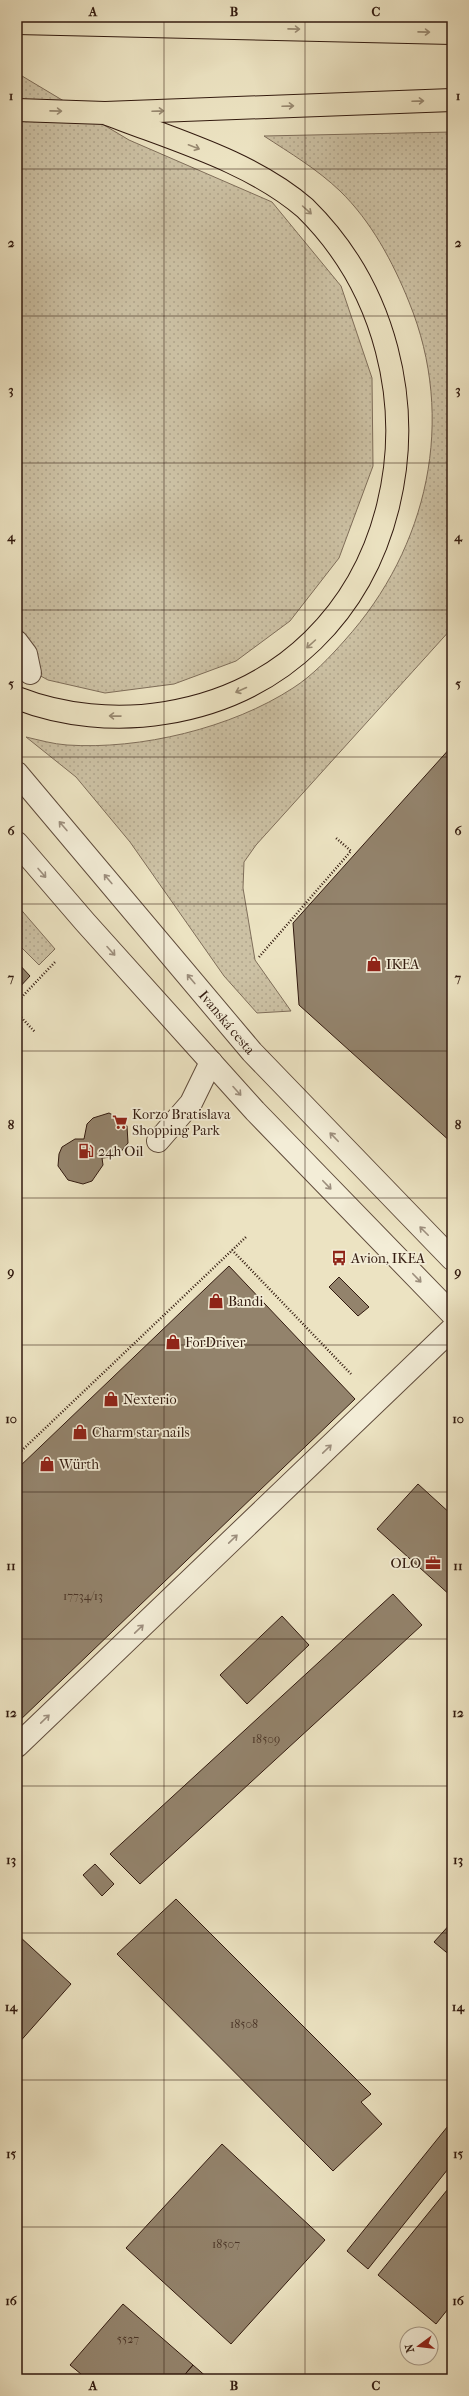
<svg xmlns="http://www.w3.org/2000/svg" width="469" height="2396" font-family="'IM FELL French Canon',serif">
	<style>
		.green { fill: url(#green-dots); stroke: #7f6e5a }
		.building { fill: #93836c; stroke: #321a0f }
		.lines { fill: none; stroke-linecap: round; stroke-linejoin: round }
		.minor-casing { stroke: #604c3c; stroke-width: 24 }
		.highway-casing { stroke: #321a0f; stroke-width: 24 }
		.path { stroke: #321a0f; stroke-width: 2.5; stroke-dasharray: 1 2; stroke-linecap: butt }
		.minor { stroke: #f3edd7; stroke-width: 22 }
		.highway { stroke: #ece3c2; stroke-width: 22 }
		.oneway { stroke: #988971 }
		.oneway2 { stroke: #9c8e7d }
		.grid { fill: none; stroke: #321a0f; stroke-width: 1; stroke-opacity: 0.55 }
		.labels { text-anchor: middle; dominant-baseline: central; stroke-width: 3.5; stroke-linejoin: round; paint-order: stroke }
		.number-label { font-size: 12px; fill: #4a3426 }
		.poi-label { font-size: 14px; fill: #321a0f; stroke: #f3edd7; text-anchor: start }
		.street-label { font-size: 14px; fill: #321a0f; stroke: #f3edd7 }
		.neatline { fill: none; stroke: #321a0f; stroke-width: 1.5 }
		.grid-label { font-size: 13px; text-anchor: middle; font-weight: bold; fill: #321a0f }
	</style>
	<defs>
		<pattern id="green-dots" width="8" height="8" patternUnits="userSpaceOnUse"><rect width="8" height="8" fill="#ccc1a4"/><path d="M2 2h.1M6 6h.1" fill="none" stroke="#b0a58c" stroke-width="1.8" stroke-linecap="round"/></pattern>
	</defs>
	<rect width="100%" height="100%" fill="#ece3c2"/>
	<filter id="stains"><feTurbulence type="fractalNoise" baseFrequency=".005" numOctaves="4"/><feColorMatrix values="0 0 0 0 .2 0 0 0 0 .09 0 0 0 0 .02 0 0 0 .5 -.17"/></filter>
	<radialGradient id="worn" r=".72"><stop offset=".6" stop-color="#630" stop-opacity="0"/><stop offset="1" stop-color="#630" stop-opacity=".3"/></radialGradient>
	<!-- green -->
	<path class="green" d="M 17,73 L 129,140 L 272,202 L 341,286 L 372,378 L 373,466 L 339,558 L 290,621 L 236,661 L 174,684 L 105,693 L 48,680 L 17,663 Z
		M 452,132 L 452,628 L 256,845 L 244,862 L 243,888 L 255,960 L 291,1011 L 257,1013 L 224,976 L 130,842 L 76,777 L 26,737 C 39,740 53,744 67,745 C 140,750 232,728 293,688 C 312,676 330,657 345,640 C 428,548 457,419 409,302 C 393,262 371,221 340,191 C 317,169 290,153 264,136 Z
		M 17,905 L 55,949 L 39,965 L 17,943 Z"/>
	<!-- building -->
	<path class="building" d="M 452,746 L 452,1143 L 299,1005 L 293,923 Z
		M 17,962 L 30,976 L 17,990 Z
		M 109,1113 L 122,1120 L 127,1126 L 128,1143 L 119,1154 L 112,1157 L 102,1158 L 103,1165 L 92,1181 L 83,1184 L 68,1180 L 58,1166 L 59,1154 L 62,1147 L 75,1139 L 84,1139 L 87,1124 L 93,1118 Z
		M 229,1266 L 355,1399 L 17,1723 L 17,1469 Z
		M 339,1277 L 369,1307 L 358,1316 L 329,1287 Z
		M 418,1484 L 452,1515 L 452,1597 L 377,1529 Z
		M 393,1594 L 422,1625 L 140,1884 L 110,1854 Z
		M 282,1616 L 309,1645 L 247,1704 L 220,1675 Z
		M 95,1864 L 114,1884 L 102,1896 L 83,1875 Z
		M 176,1899 L 371,2094 L 361,2102 L 382,2124 L 333,2171 L 117,1954 Z
		M 452,1922 L 452,1957 L 434,1942 Z
		M 19,1936 L 71,1984 L 17,2045 L 17,1938 Z
		M 452,2121 L 452,2164 L 368,2269 L 347,2251 Z
		M 222,2144 L 325,2240 L 231,2344 L 126,2248 Z
		M 452,2184 L 452,2304 L 436,2324 L 378,2275 Z
		M 123,2304 L 193,2365 L 181,2379 L 87,2379 L 70,2365 Z
		M 193,2365 L 209,2379 L 181,2379 Z"/>
	<g class="lines">
		<!-- minor casing -->
		<g class="minor-casing">
			<g id="minor">
				<path d="M 17,642 L 26,654 L 30,673"/>
				<path id="s1" d="M 17,773 L 252,1052 L 452,1259"/>
				<path d="M 17,843 L 85,922 L 255,1111 L 452,1314"/>
				<path d="M 158,1141 L 191,1103 L 211,1062"/>
				<path d="M 17,1746 L 452,1329"/>
			</g>
		</g>
		<!-- highway casing -->
		<g class="highway-casing">
			<path id="highway" d="M 17,23 L 452,33
				M 17,110 L 105,113 L 452,100
				M 17,698 C 63,716 116,721 165,713 C 409,674 469,369 305,208 C 251,161 171,139 105,113"/>
		</g>
		<!-- path -->
		<path class="path" d="M 259,957 L 351,851 L 336,838
			M 17,1002 L 56,961
			M 17,1013 L 35,1032
			M 232,1250 L 351,1374
			M 17,1455 L 246,1237"/>
		<!-- minor -->
		<use href="#minor" class="minor"/>
		<!-- highway -->
		<use href="#highway" class="highway"/>
	</g>
	<!-- one-way arrows -->
	<defs><path id="oneway-shaft" d="M-6 0H5M1.5-3L5.5 0L1.5 3" fill="none" stroke-width="1.6" stroke-linecap="round" stroke-linejoin="round"/></defs>
	<g class="oneway">
		<use href="#oneway-shaft" transform="translate(294 29) rotate(1)"/>
		<use href="#oneway-shaft" transform="translate(424 32) rotate(1)"/>
		<use href="#oneway-shaft" transform="translate(418 101) rotate(-2)"/>
		<use href="#oneway-shaft" transform="translate(288 106) rotate(-2)"/>
		<use href="#oneway-shaft" transform="translate(56 111) rotate(1)"/>
		<use href="#oneway-shaft" transform="translate(158 111) rotate(-2)"/>
		<use href="#oneway-shaft" transform="translate(194 147) rotate(21)"/>
		<use href="#oneway-shaft" transform="translate(307 210) rotate(42)"/>
		<use href="#oneway-shaft" transform="translate(311 644) rotate(138)"/>
		<use href="#oneway-shaft" transform="translate(241 690) rotate(156)"/>
		<use href="#oneway-shaft" transform="translate(115 716) rotate(-179)"/>
	</g>
	<g class="oneway2">
		<use href="#oneway-shaft" transform="translate(63 826) rotate(-131)"/>
		<use href="#oneway-shaft" transform="translate(42 873) rotate(49)"/>
		<use href="#oneway-shaft" transform="translate(108 879) rotate(-130)"/>
		<use href="#oneway-shaft" transform="translate(111 951) rotate(48)"/>
		<use href="#oneway-shaft" transform="translate(191 979) rotate(-130)"/>
		<use href="#oneway-shaft" transform="translate(237 1091) rotate(48)"/>
		<use href="#oneway-shaft" transform="translate(334 1137) rotate(-134)"/>
		<use href="#oneway-shaft" transform="translate(327 1185) rotate(46)"/>
		<use href="#oneway-shaft" transform="translate(424 1231) rotate(-135)"/>
		<use href="#oneway-shaft" transform="translate(417 1278) rotate(46)"/>
		<use href="#oneway-shaft" transform="translate(327 1449) rotate(-44)"/>
		<use href="#oneway-shaft" transform="translate(233 1539) rotate(-44)"/>
		<use href="#oneway-shaft" transform="translate(139 1629) rotate(-44)"/>
		<use href="#oneway-shaft" transform="translate(45 1719) rotate(-44)"/>
	</g>
	<!-- grid -->
	<path class="grid" d="M 164,17 L 164,2379M 305,17 L 305,2379M 17,169 L 452,169M 17,316 L 452,316M 17,463 L 452,463M 17,610 L 452,610M 17,757 L 452,757M 17,904 L 452,904M 17,1051 L 452,1051M 17,1198 L 452,1198M 17,1345 L 452,1345M 17,1492 L 452,1492M 17,1639 L 452,1639M 17,1786 L 452,1786M 17,1933 L 452,1933M 17,2080 L 452,2080M 17,2227 L 452,2227"/>
	<!-- icons -->
	<defs>
		<g id="shop-bare" transform="scale(1.2)"><path d="M-5-2.5h2.3a2.7 3.5 0 0 1 5.4 0H5L5.5 6h-11ZM-1.5-2.5h3a1.5 2.3 0 0 0-3 0Z" fill="#8f2418" stroke="#f3edd7" stroke-width="2.5" paint-order="stroke"/></g>
		<g id="supermarket-bare" transform="scale(1.2)"><path d="M-6-5.5h2.5l.6 2H6L4.5 2H-2.5L-4.4-4H-6ZM-1.5 3.2a1.3 1.3 0 1 0 .1 0ZM3 3.2a1.3 1.3 0 1 0 .1 0Z" fill="#8f2418" stroke="#f3edd7" stroke-width="2.5" paint-order="stroke"/></g>
		<g id="fuel-bare" transform="scale(1.2)"><path d="M-5.5-6h7V0h2V4h1.3V-2.5L3-4.5l.8-.8L6-3V5H2.5V1h-1V6h-7ZM-4.2-4.7v3.2H.2V-4.7Z" fill="#8f2418" stroke="#f3edd7" stroke-width="2.5" paint-order="stroke"/></g>
		<g id="bus-bare" transform="scale(1.2)"><path d="M-5-6H5V4H4V6H2V4H-2V6H-4V4H-5ZM-3.5-4V0h7V-4ZM-3.5 1.2v1.5H-2V1.2ZM2 1.2v1.5H3.5V1.2Z" fill="#8f2418" stroke="#f3edd7" stroke-width="2.5" paint-order="stroke"/></g>
		<g id="office-bare" transform="scale(1.2)"><path d="M-6-3h4V-5.5h4V-3h4V5H-6ZM-1-4.5V-3h2v-1.5ZM-6 0V1H6V0Z" fill="#8f2418" stroke="#f3edd7" stroke-width="2.5" paint-order="stroke"/></g>
	</defs>
	<g fill-rule="evenodd">
		<use href="#shop-bare" x="374" y="964"/>
		<use href="#supermarket-bare" x="120" y="1122"/>
		<use href="#fuel-bare" x="86" y="1151"/>
		<use href="#bus-bare" x="339" y="1258"/>
		<use href="#shop-bare" x="216" y="1301"/>
		<use href="#shop-bare" x="173" y="1342"/>
		<use href="#shop-bare" x="111" y="1399"/>
		<use href="#shop-bare" x="80" y="1432"/>
		<use href="#shop-bare" x="47" y="1464"/>
		<use href="#office-bare" x="433" y="1563"/>
	</g>
	<g class="labels">
		<!-- number labels -->
		<g class="number-label">
			<text x="83" y="1596">17734/13</text>
			<text x="266" y="1739">18509</text>
			<text x="244" y="2024">18508</text>
			<text x="226" y="2244">18507</text>
			<text x="128" y="2339">5527</text>
		</g>
		<!-- poi labels -->
		<g class="poi-label">
			<text x="386" y="964">IKEA</text>
			<text x="132" y="1114">Korzo Bratislava<tspan x="132" dy="16">Shopping Park</tspan></text>
			<text x="98" y="1151">24h Oil</text>
			<text x="351" y="1258">Avion, IKEA</text>
			<text x="228" y="1301">Bandi</text>
			<text x="185" y="1342">ForDriver</text>
			<text x="123" y="1399">Nexterio</text>
			<text x="92" y="1432">Charm star nails</text>
			<text x="59" y="1464">Würth</text>
			<text x="421" y="1563" text-anchor="end">OLO</text>
		</g>
		<!-- street labels -->
		<g class="street-label">
			<text stroke="none"><textPath href="#s1" startOffset="326">Ivanská cesta</textPath></text>
		</g>
	</g>
	<!-- margin -->
	<rect width="469" height="2396" fill="none" stroke="#ece3c2" stroke-width="44"/>
	<!-- north arrow -->
	<g transform="translate(419 2346) rotate(255)"><circle r="19" fill="#f3edd7" stroke="#a69987"/>
	<path d="M0-3L7 15L0 10L-7 15Z" fill="#8f2418"/>
	<text y="-6" font-size="11" font-weight="bold" text-anchor="middle" fill="#321a0f">N</text>
	</g>
	<rect x="22" y="22" width="425" height="2352" class="neatline"/>
	<g class="grid-label">
		<text x="93" y="16">A</text>
		<text x="234" y="16">B</text>
		<text x="376" y="16">C</text>
		<text x="11" y="100">1</text>
		<text x="458" y="100">1</text>
		<text x="11" y="247">2</text>
		<text x="458" y="247">2</text>
		<text x="11" y="394">3</text>
		<text x="458" y="394">3</text>
		<text x="11" y="541">4</text>
		<text x="458" y="541">4</text>
		<text x="11" y="688">5</text>
		<text x="458" y="688">5</text>
		<text x="11" y="835">6</text>
		<text x="458" y="835">6</text>
		<text x="11" y="982">7</text>
		<text x="458" y="982">7</text>
		<text x="11" y="1129">8</text>
		<text x="458" y="1129">8</text>
		<text x="11" y="1276">9</text>
		<text x="458" y="1276">9</text>
		<text x="11" y="1423">10</text>
		<text x="458" y="1423">10</text>
		<text x="11" y="1570">11</text>
		<text x="458" y="1570">11</text>
		<text x="11" y="1717">12</text>
		<text x="458" y="1717">12</text>
		<text x="11" y="1864">13</text>
		<text x="458" y="1864">13</text>
		<text x="11" y="2011">14</text>
		<text x="458" y="2011">14</text>
		<text x="11" y="2158">15</text>
		<text x="458" y="2158">15</text>
		<text x="11" y="2305">16</text>
		<text x="458" y="2305">16</text>
		<text x="93" y="2390">A</text>
		<text x="234" y="2390">B</text>
		<text x="376" y="2390">C</text>
	</g>
	<rect width="100%" height="100%" filter="url(#stains)"/>
	<rect width="100%" height="100%" fill="url(#worn)"/>
</svg>
